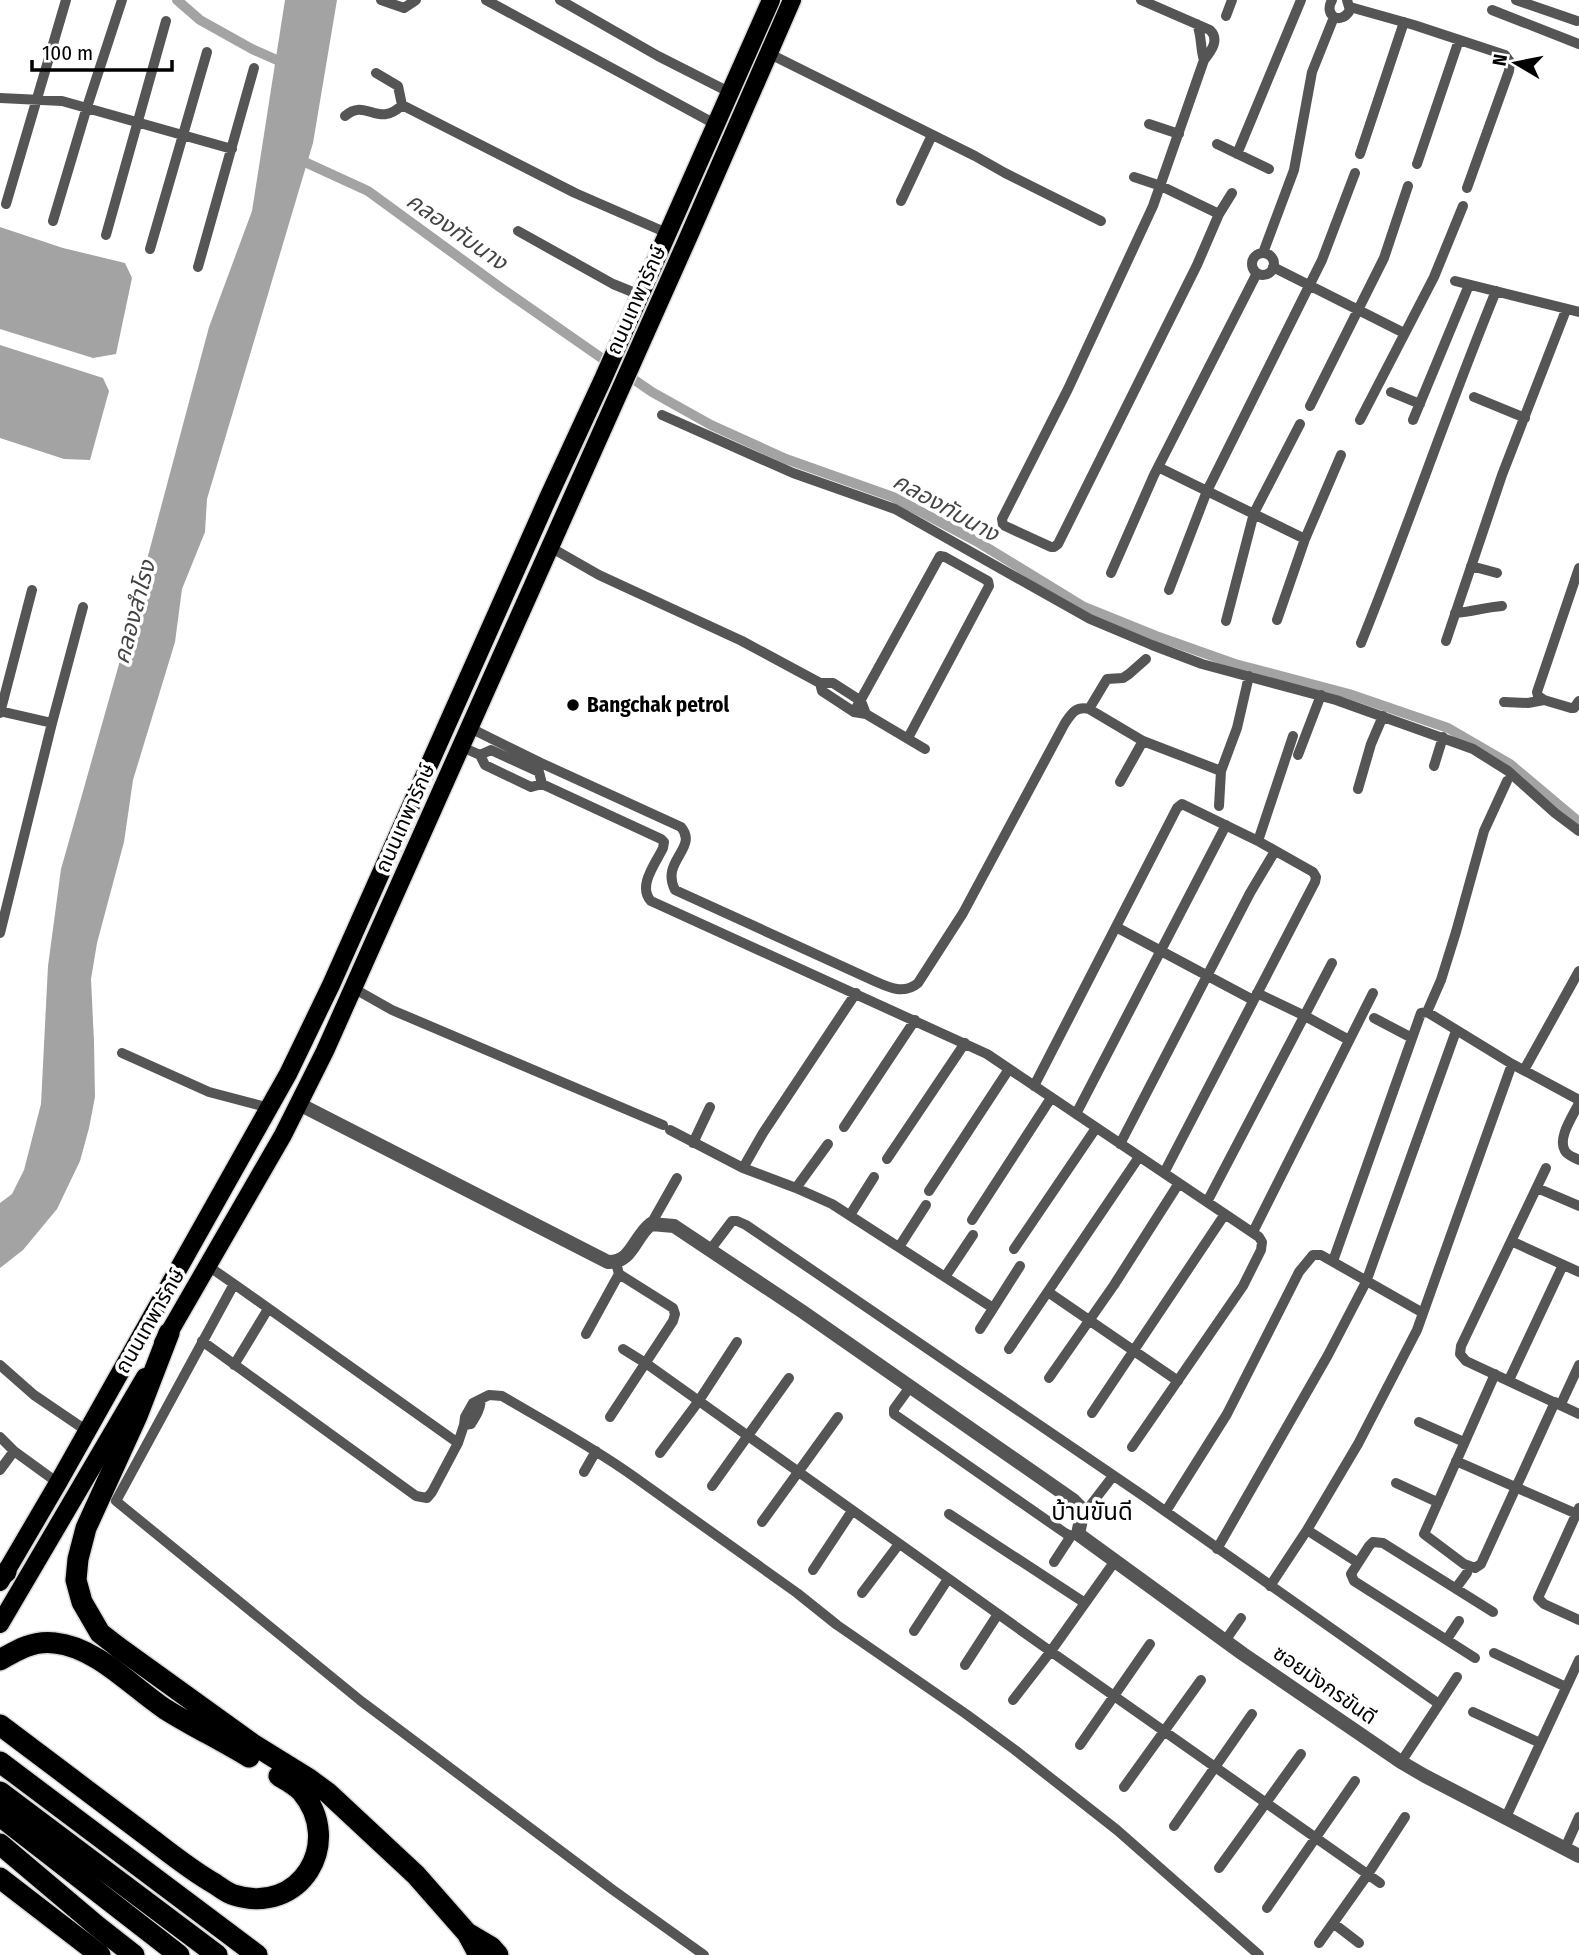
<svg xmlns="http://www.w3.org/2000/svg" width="1579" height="1955" font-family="'Fira Sans Condensed','Noto Sans Thai',sans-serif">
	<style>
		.water { fill: #a3a3a3 }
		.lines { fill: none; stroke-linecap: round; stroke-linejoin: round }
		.canal { stroke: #a3a3a3; stroke-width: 10 }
		.primary-casing { stroke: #dbdbdb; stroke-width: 21 }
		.motorway-casing { stroke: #dbdbdb; stroke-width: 24 }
		.minor { stroke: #555; stroke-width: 10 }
		.tertiary { stroke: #555; stroke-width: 14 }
		.primary { stroke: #000; stroke-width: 18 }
		.motorway { stroke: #000; stroke-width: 21 }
		.poi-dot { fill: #000; stroke: #fff; stroke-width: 2.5 }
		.labels { text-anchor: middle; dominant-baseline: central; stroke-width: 7; stroke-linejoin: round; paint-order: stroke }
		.street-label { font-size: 21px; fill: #000; stroke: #fff }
		.poi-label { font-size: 21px; font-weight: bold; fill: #000; stroke: #fff; text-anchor: start }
		.water-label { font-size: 23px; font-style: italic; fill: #444; stroke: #fff }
		.quarter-label { font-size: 24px; fill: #000; stroke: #fff }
	</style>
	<rect width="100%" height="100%" fill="#fff"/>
	<!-- water -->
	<path class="water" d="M 285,0 L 337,0 L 313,143 L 207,499 L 205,532 L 182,589 L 175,642 L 133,780 L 124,842 L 97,943 L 91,979 L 94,1042 L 95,1097 L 89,1128 L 80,1161 L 57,1209 L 23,1250 L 0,1268 L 0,1203 L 12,1194 L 24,1170 L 41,1104 L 48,966 L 61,869 L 121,657 L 209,327 L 252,211 Z
		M 0,227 L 63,248 L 125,263 L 132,278 L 116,354 L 93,358 L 0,329 Z
		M 0,345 L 103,378 L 109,391 L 90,460 L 64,459 L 0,438 Z"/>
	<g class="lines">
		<!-- canal -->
		<path class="canal" d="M 177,0 L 200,20 L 252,49 L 288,65
			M 296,158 L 368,191 L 501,288 L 613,366
			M 626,374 L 652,392 L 711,425 L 786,459 L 893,497 L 976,541 L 1084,607 L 1156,636 L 1235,664 L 1349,694 L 1448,728 L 1510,764 L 1579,822"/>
		<!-- primary casing -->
		<g class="primary-casing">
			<path id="primary" d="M 163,1343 L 283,1135 L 325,1051 L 688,238 L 792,0
				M 0,1582 L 58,1483 L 288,1074 L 331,985 L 548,498 L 603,379 L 771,0
				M 0,1624 L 145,1377"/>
		</g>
		<!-- motorway casing -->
		<g class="motorway-casing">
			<path id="motorway" d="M 169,1333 L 137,1416 L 86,1528 L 78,1559 L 76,1580 L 82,1602 L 100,1633 L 118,1647 L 254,1745 L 309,1779 L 328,1793 L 416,1875 L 467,1933 L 479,1955
				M 0,1576 L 6,1572
				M 0,1660 C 17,1650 34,1640 55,1643 C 96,1647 132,1687 165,1709 C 192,1726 221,1740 249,1757
				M 0,1725 C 50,1763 100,1800 150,1838 C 171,1854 192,1871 215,1884 C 221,1888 227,1893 234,1895 C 300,1916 345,1843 301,1791 C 295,1785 286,1780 279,1776
				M 0,1762 L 257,1955
				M 0,1792 L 217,1955
				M 0,1816 L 179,1955
				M 0,1844 L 97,1926 L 134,1955
				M 0,1878 L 100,1955
				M 469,1934 L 491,1947 L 498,1955"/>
		</g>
		<!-- minor -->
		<path class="minor" d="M 381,0 L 404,8 L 416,0
			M 486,0 L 715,124
			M 560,0 L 658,56 L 729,92
			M 1141,0 L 1210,30 C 1220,40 1211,51 1204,60 L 1153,206 L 1068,389 L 1002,519 L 1003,525 L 1051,547 L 1054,547 L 1058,544 L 1197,265 L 1219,214 L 1232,193
			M 1332,0 C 1323,16 1341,26 1350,10 L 1347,0
			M 1516,0 L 1577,21
			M 1350,7 L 1414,25 L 1505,55 L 1510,62 L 1509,71 L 1467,188
			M 1492,10 L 1579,44
			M 1226,16 L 1232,0
			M 1197,24 C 1202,36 1200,48 1204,60
			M 768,53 L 975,156 L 1005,173 L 1101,221
			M 376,73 L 398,86 L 402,105 L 575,193 L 667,233
			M 0,98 L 62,101 L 232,149
			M 345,116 C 366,97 378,129 402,105
			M 1149,124 L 1179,134
			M 1217,144 L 1269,169
			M 1237,154 L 1301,0
			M 1360,154 L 1404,22
			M 1417,164 L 1459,40
			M 1134,177 L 1161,186 L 1219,214
			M 901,201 L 932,135
			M 6,204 L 66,0
			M 53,221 L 87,107 L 122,0
			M 518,231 L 613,284 L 640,295
			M 106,235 L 166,21
			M 150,249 L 207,52
			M 1263,253 L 1294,170 L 1312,72 L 1334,17
			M1252 264a11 11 0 1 1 22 0a11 11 0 1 1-22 0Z
			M 198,267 L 254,68
			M 1273,267 L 1404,333
			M 1455,281 L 1579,312
			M 1391,392 L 1420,404
			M 1474,397 L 1525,418
			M 1310,406 L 1384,258 L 1408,186
			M 662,415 L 793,473 L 895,509 L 1090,619 L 1152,645 L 1202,664 L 1336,700 L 1473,749 L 1508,771 L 1555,813 L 1579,831
			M 1360,420 L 1434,277 L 1463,206
			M 1413,420 L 1469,285
			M 1158,467 L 1305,539
			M 550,547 L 599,575 L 742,641 L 820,683 L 833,683 L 861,701 L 866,714
			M 1471,566 L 1497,573
			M 1579,568 L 1537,692 L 1538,696 L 1544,700 L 1571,708 L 1574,708 L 1579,701
			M 1111,573 L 1154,475 L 1257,273
			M 1169,590 L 1207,491 L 1322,260 L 1355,173
			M 1455,613 C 1472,612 1486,607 1502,606
			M 1277,620 L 1305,539 L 1341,455
			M 1226,621 L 1254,513 L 1300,424
			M 1446,641 L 1502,475 L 1566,310
			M 1361,643 C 1408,527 1448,408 1496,291
			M 820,683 L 822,691 L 854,712 L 866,714 L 925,749
			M 1504,702 L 1528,703 L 1544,700
			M 1089,709 L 1107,679 L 1123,678 L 1129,674 L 1146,659
			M 0,711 L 52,723
			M 854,712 L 940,556 L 945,557 L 988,581 L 989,586 L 908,738
			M 0,713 L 32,590
			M 470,728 L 541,763 L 681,827 C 699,848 660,861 675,890 L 870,979 C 886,986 903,996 918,983 L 963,913 L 1065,723 C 1072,713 1076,706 1089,709 L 1143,741 L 1221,771
			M 462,747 L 480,755 L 485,765 L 531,787 L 542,784 L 661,839 L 664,842 L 663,848 C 656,863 637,886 651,901 L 987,1054 L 1259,1237 L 1262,1242 L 1261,1250 L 1243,1286 L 1132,1447
			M 480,755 L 491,750 L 539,772 L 542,784
			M 1298,755 L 1321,695
			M 1434,766 L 1443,737
			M 1120,782 L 1143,741
			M 1358,789 L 1371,744 L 1383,716
			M 1219,806 L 1221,771 L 1237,728 L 1249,676
			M 1258,841 L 1293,736
			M 1116,927 L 1253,1000
			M 0,933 L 52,723 L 83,607
			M 353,988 L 392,1010 L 663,1125
			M 1257,993 L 1305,1016 L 1349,1040
			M 1427,1012 L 1441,980 L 1456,932 L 1484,831 L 1507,781
			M 1374,1018 L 1412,1038
			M 122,1053 L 209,1092 L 270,1108
			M 1524,1070 L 1579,971
			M 1034,1086 L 1177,808 L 1182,804 L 1258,841 L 1313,872 L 1316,877 L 1315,882 L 1164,1173
			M 1579,1103 C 1573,1116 1557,1138 1565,1151 C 1568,1156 1574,1157 1579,1160
			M 1076,1114 L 1226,825
			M 844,1127 L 915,1020
			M 670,1130 L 743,1168 L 796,1188 L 832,1204 L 993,1308
			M 693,1143 L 710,1107
			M 1120,1144 L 1250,893 L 1275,851
			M 887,1159 L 965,1043
			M 743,1168 L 763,1133 L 856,993
			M 1546,1168 L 1461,1346 L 1460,1354 L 1466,1361 L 1579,1414
			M 796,1188 L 828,1144
			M 1537,1188 L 1579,1206
			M 929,1191 L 1009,1069
			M 1207,1202 L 1332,963
			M 850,1215 L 874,1177
			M 972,1220 L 1051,1098
			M 651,1224 L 677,1178
			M 1253,1232 L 1373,993
			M 1511,1241 L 1579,1272
			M 899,1247 L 926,1205
			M 1014,1249 L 1096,1128
			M 710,1250 L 732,1221 L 737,1221 L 746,1225 L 1145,1497 L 1439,1704
			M 1333,1261 L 1421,1013 L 1427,1012 L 1512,1064 L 1579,1100
			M 208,1266 L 234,1284 L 116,1501 L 361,1701 L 613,1890 L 704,1955
			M 945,1277 L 973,1235
			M 234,1284 L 458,1443
			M 1048,1292 L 1178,1381
			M 980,1329 L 1020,1266
			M 586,1334 L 619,1274
			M 202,1341 L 416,1496 L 427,1498 L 432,1492 L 458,1443 L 464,1425 L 465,1417 L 473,1403 L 489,1395 L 502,1396 C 546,1422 591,1446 633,1476 L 797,1593 L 837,1625 L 966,1714 L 1015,1750 L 1117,1830 L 1259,1955
			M 623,1349 L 647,1364 L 1043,1646 L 1380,1883
			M 1009,1349 L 1139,1157
			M 0,1365 L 34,1395 L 87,1431
			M 234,1365 L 268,1309
			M 1495,1374 L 1424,1534 L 1464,1564 L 1475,1568 L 1481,1564 L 1555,1402
			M 1049,1378 L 1114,1285 L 1179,1183
			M 1509,1380 L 1563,1265
			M 910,1387 L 894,1409 L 894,1414 L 1065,1533 L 1071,1536 L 1078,1534
			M 1561,1404 L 1579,1365
			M 1092,1413 L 1225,1214
			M 610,1417 L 673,1321 L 675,1314 L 673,1308 L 619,1274 L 616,1263
			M 1419,1422 L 1464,1442
			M 464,1425 L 471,1424 C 476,1416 480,1410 481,1400
			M 0,1437 L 14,1451 L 58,1483
			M 660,1453 L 698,1402 L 737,1342
			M 1456,1461 L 1579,1515
			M 0,1470 L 14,1451
			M 584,1472 L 596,1451
			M 1396,1483 L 1437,1502
			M 712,1486 L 789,1378
			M 1579,1508 L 1538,1598 L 1544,1604 L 1579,1620
			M 1166,1511 L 1227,1414 L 1299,1272 L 1313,1255 L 1321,1255 L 1423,1313
			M 949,1514 L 1085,1603
			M 1083,1515 L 1113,1476
			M 762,1522 L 838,1417
			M 1307,1530 L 1357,1562
			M 1217,1549 L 1328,1355 L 1366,1282 L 1456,1031
			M 1054,1562 L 1071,1536
			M 813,1570 L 852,1511
			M 1270,1586 L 1307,1530 L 1358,1444 L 1417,1330 L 1512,1064
			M 1456,1588 L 1467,1573
			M 862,1593 L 899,1544
			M 914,1631 L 948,1579
			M 1447,1639 L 1459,1621
			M 1225,1641 L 1241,1618
			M 1494,1653 L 1566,1687
			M 1475,1658 L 1354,1581 L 1351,1574 L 1369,1546 L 1373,1542 L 1383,1543 L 1493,1612
			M 965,1665 L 998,1614
			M 1013,1700 L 1051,1651 L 1115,1561
			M 1473,1712 L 1540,1743
			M 1080,1745 L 1150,1644
			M 1401,1762 L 1457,1677
			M 1124,1787 L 1201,1680
			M 1506,1817 L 1579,1660
			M 1174,1826 L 1252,1714
			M 1565,1848 L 1579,1817
			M 1219,1868 L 1301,1754
			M 1267,1908 L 1355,1781
			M 1333,1923 L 1359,1943
			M 1319,1943 L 1368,1874 L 1405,1817"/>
		<!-- tertiary -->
		<path class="tertiary" d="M 299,1104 L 608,1262 C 632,1263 634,1237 651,1224 L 674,1226 L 803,1312 L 1073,1500 L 1083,1510 L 1078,1534 L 1243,1654 L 1401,1762 L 1425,1776 L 1579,1856"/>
		<!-- primary -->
		<use href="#primary" class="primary"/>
		<!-- motorway -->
		<use href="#motorway" class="motorway"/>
	</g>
	<!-- markers -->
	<circle class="poi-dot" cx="573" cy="705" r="7"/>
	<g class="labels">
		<!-- street labels -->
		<g class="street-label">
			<text transform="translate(636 300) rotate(-66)">ถนนเทพารักษ์</text>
			<text transform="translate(405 818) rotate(-66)">ถนนเทพารักษ์</text>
			<text transform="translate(150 1321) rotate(-60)">ถนนเทพารักษ์</text>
			<text transform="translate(1325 1685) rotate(35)">ซอยมังกรขันดี</text>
		</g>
		<!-- poi labels -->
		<g class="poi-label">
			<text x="587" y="705">Bangchak petrol</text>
		</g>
		<!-- water labels -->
		<g class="water-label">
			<text transform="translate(457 231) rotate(35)">คลองทับนาง</text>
			<text transform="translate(946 507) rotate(29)">คลองทับนาง</text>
			<text transform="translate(134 612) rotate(-75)">คลองสำโรง</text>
		</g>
		<!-- quarter labels -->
		<g class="quarter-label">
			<text x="1092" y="1512">บ้านขันดี</text>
		</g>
	</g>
	<!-- north arrow -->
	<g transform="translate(1516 63) rotate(280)" stroke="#ffffff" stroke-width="5" paint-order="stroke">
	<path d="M0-5L12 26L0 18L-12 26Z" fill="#000000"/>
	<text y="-10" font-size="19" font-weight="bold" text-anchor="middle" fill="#000000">N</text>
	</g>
	<!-- scale -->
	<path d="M32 60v10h140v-10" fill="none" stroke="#000000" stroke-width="3.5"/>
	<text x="42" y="60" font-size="21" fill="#000000" stroke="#ffffff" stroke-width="5" paint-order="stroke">100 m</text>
</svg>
